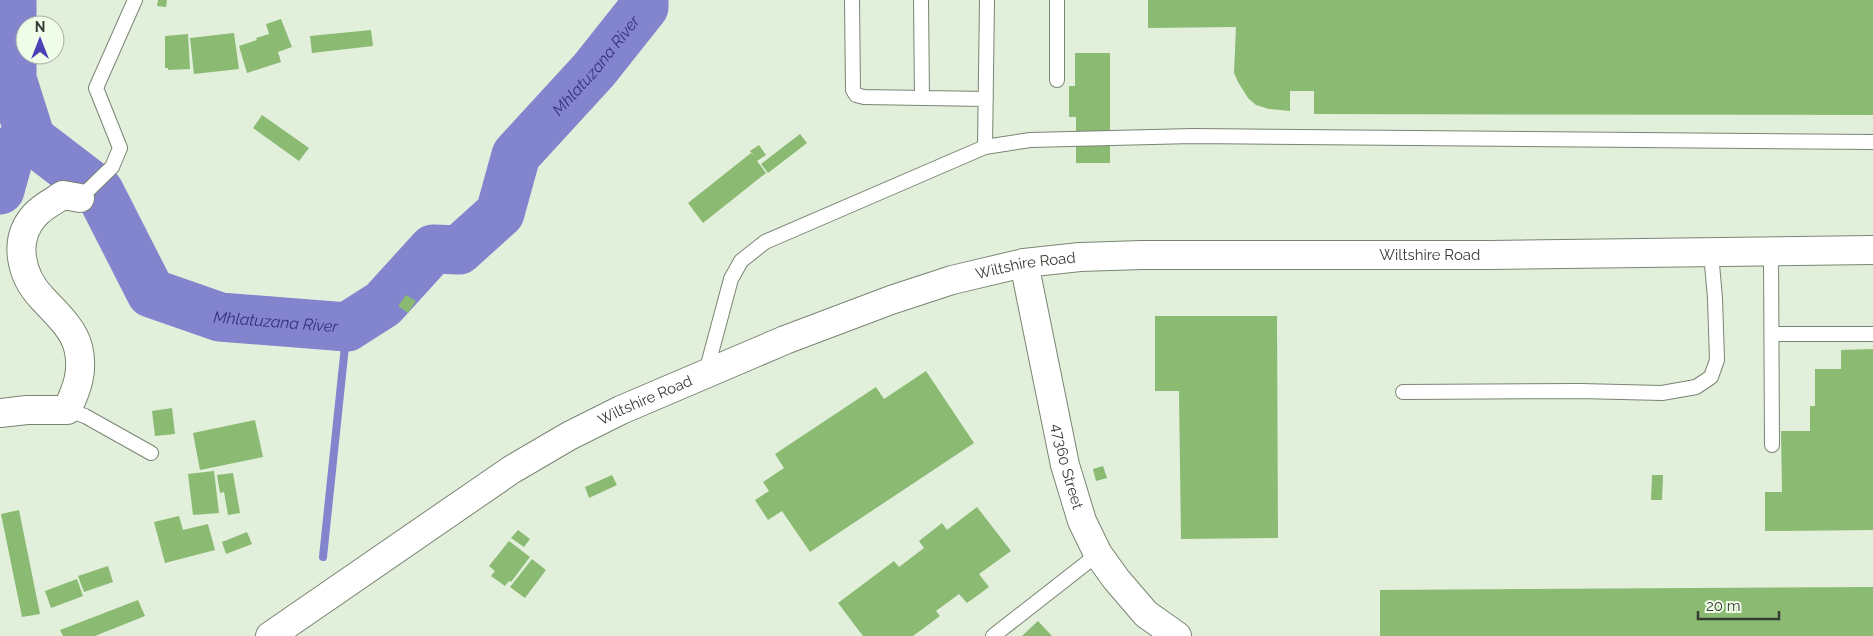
<svg xmlns="http://www.w3.org/2000/svg" width="1873" height="636" font-family="Raleway,sans-serif">
	<style>
		.lines { fill: none; stroke-linecap: round; stroke-linejoin: round }
		.stream { stroke: #8284ce; stroke-width: 8 }
		.river { stroke: #8284ce; stroke-width: 49 }
		.building { fill: #8bba73 }
		.lane-casing { stroke: #798573; stroke-width: 16 }
		.street-casing { stroke: #798573; stroke-width: 30 }
		.secondary-casing { stroke: #798573; stroke-width: 30 }
		.lane { stroke: #fff; stroke-width: 14 }
		.street { stroke: #fff; stroke-width: 28 }
		.secondary { stroke: #fff; stroke-width: 28 }
		.labels { text-anchor: middle; dominant-baseline: central; stroke-width: 4; stroke-linejoin: round; paint-order: stroke }
		.street-label { font-size: 15px; fill: #363c34; stroke: #eefce8 }
		.water-label { font-size: 16px; font-style: italic; fill: #372e85; stroke: #eefce8 }
	</style>
	<rect width="100%" height="100%" fill="#e1efdb"/>
	<g class="lines">
		<!-- stream -->
		<path class="stream" d="M 323,557 L 347,327"/>
		<!-- river -->
		<g class="river">
			<path id="s1" d="M 12,0 L 12,79 L 31,139 L 99,191 L 151,293 L 220,317 L 347,327 L 383,304 L 433,249 L 459,250 L 500,213 L 516,155 L 594,70 L 644,7 L 644,0"/>
			<path d="M 0,190 L 11,150 L 31,139"/>
		</g>
	</g>
	<!-- building -->
	<path class="building" d="M 158,0 L 167,0 L 166,7 L 157,6 Z
		M 1148,0 L 1873,0 L 1873,115 L 1314,114 L 1314,91 L 1290,91 L 1290,111 L 1269,109 L 1256,105 L 1248,98 L 1238,82 L 1234,73 L 1236,27 L 1148,28 Z
		M 281,19 L 292,47 L 278,52 L 281,62 L 247,73 L 239,46 L 257,40 L 256,38 L 269,34 L 266,24 Z
		M 371,30 L 373,46 L 312,53 L 310,36 Z
		M 234,33 L 239,69 L 194,74 L 190,38 Z
		M 188,34 L 190,69 L 168,70 L 168,68 L 165,68 L 165,36 Z
		M 1075,53 L 1110,53 L 1110,163 L 1076,163 L 1076,117 L 1069,117 L 1069,86 L 1075,86 Z
		M 262,115 L 309,148 L 299,161 L 253,128 Z
		M 800,134 L 807,143 L 768,173 L 761,164 Z
		M 759,145 L 766,155 L 757,161 L 766,173 L 703,223 L 688,203 L 751,153 L 755,157 L 750,151 Z
		M 406,295 L 416,301 L 408,313 L 398,306 Z
		M 1155,316 L 1277,316 L 1278,538 L 1181,539 L 1179,391 L 1155,391 Z
		M 1873,349 L 1873,530 L 1765,531 L 1765,492 L 1782,492 L 1781,431 L 1810,431 L 1810,406 L 1815,406 L 1815,369 L 1841,369 L 1841,350 Z
		M 926,371 L 974,443 L 810,552 L 782,511 L 768,520 L 755,500 L 769,491 L 763,482 L 784,468 L 775,454 L 876,387 L 884,399 Z
		M 172,408 L 175,434 L 155,436 L 152,411 Z
		M 255,420 L 263,457 L 200,470 L 193,433 Z
		M 1103,466 L 1107,478 L 1096,481 L 1093,469 Z
		M 214,471 L 219,513 L 193,515 L 188,474 Z
		M 233,473 L 240,513 L 228,515 L 224,492 L 220,493 L 217,475 Z
		M 612,475 L 617,485 L 589,498 L 585,487 Z
		M 1652,475 L 1663,475 L 1662,500 L 1651,500 Z
		M 977,507 L 1011,551 L 979,574 L 989,587 L 967,603 L 959,594 L 936,611 L 940,616 L 913,636 L 863,636 L 838,603 L 894,561 L 899,567 L 924,548 L 919,541 L 942,523 L 947,530 Z
		M 19,510 L 40,614 L 22,617 L 1,514 Z
		M 179,516 L 183,530 L 208,524 L 215,550 L 165,563 L 154,522 Z
		M 518,530 L 530,539 L 524,547 L 511,538 Z
		M 247,532 L 252,544 L 226,554 L 222,542 Z
		M 509,541 L 530,557 L 511,582 L 509,581 L 505,586 L 491,576 L 495,571 L 489,566 Z
		M 532,559 L 546,570 L 525,598 L 510,587 Z
		M 108,566 L 113,582 L 84,592 L 78,576 Z
		M 77,579 L 83,596 L 51,608 L 45,591 Z
		M 1873,587 L 1873,636 L 1380,636 L 1380,590 Z
		M 138,600 L 145,616 L 95,636 L 63,636 L 60,630 Z
		M 1038,621 L 1052,636 L 1022,636 Z"/>
	<g class="lines">
		<!-- lane casing -->
		<g class="lane-casing">
			<path id="lane" d="M 852,0 L 853,90 L 856,95 L 864,97 L 986,99
				M 921,0 L 922,98
				M 1057,0 L 1057,80
				M 985,147 L 987,0
				M 80,198 L 112,167 L 120,148 L 96,88 L 135,0
				M 1771,252 L 1772,445
				M 1772,334 L 1873,334
				M 706,372 L 731,279 L 741,261 L 765,242 L 985,147 L 1030,140 L 1193,136 L 1873,142
				M 1403,392 L 1580,391 L 1662,393 L 1696,387 L 1711,377 L 1717,360 L 1715,298 L 1711,253
				M 67,410 L 85,416 L 151,453
				M 993,636 L 1098,554"/>
		</g>
		<!-- street casing -->
		<g class="street-casing">
			<g id="street">
				<path id="s2" d="M 1024,263 L 1065,465 L 1082,521 L 1098,554 L 1116,579 L 1146,614 L 1177,636"/>
				<path d="M 0,413 L 27,410 L 67,410 C 77,389 84,371 78,347 C 73,328 55,312 42,298 C 21,276 12,240 35,215 C 42,207 54,201 63,195 L 80,198"/>
			</g>
		</g>
		<!-- secondary casing -->
		<g class="secondary-casing">
			<g id="secondary">
				<path id="s3" d="M 270,636 L 511,470 L 569,436 L 621,410 L 785,340 L 891,300 L 952,280 L 1024,263 L 1080,257 L 1142,255 L 1490,255 L 1873,250"/>
			</g>
		</g>
		<!-- lane -->
		<use href="#lane" class="lane"/>
		<!-- street -->
		<use href="#street" class="street"/>
		<!-- secondary -->
		<use href="#secondary" class="secondary"/>
	</g>
	<g class="labels">
		<!-- street labels -->
		<g class="street-label">
			<text stroke="none"><textPath href="#s3" startOffset="1254">Wiltshire Road</textPath></text>
			<text stroke="none"><textPath href="#s3" startOffset="849">Wiltshire Road</textPath></text>
			<text stroke="none"><textPath href="#s3" startOffset="444">Wiltshire Road</textPath></text>
			<text stroke="none"><textPath href="#s2" startOffset="208">47360 Street</textPath></text>
		</g>
		<!-- water labels -->
		<g class="water-label">
			<text stroke="none"><textPath href="#s1" startOffset="921">Mhlatuzana River</textPath></text>
			<text stroke="none"><textPath href="#s1" startOffset="471">Mhlatuzana River</textPath></text>
		</g>
	</g>
	<!-- north arrow -->
	<g transform="translate(40 40)"><circle r="24" fill="#eefce8" stroke="#a4afa0"/>
	<path d="M0-4L9 19L0 12L-9 19Z" fill="#4e40b7"/>
	<text y="-8" font-size="14" font-weight="bold" text-anchor="middle" fill="#363c34">N</text>
	</g>
	<!-- scale -->
	<path d="M1698 611v8h81v-8" fill="none" stroke="#363c34" stroke-width="2.5"/>
	<text x="1706" y="611" font-size="15" fill="#363c34" stroke="#eefce8" stroke-width="4" paint-order="stroke">20 m</text>
</svg>
